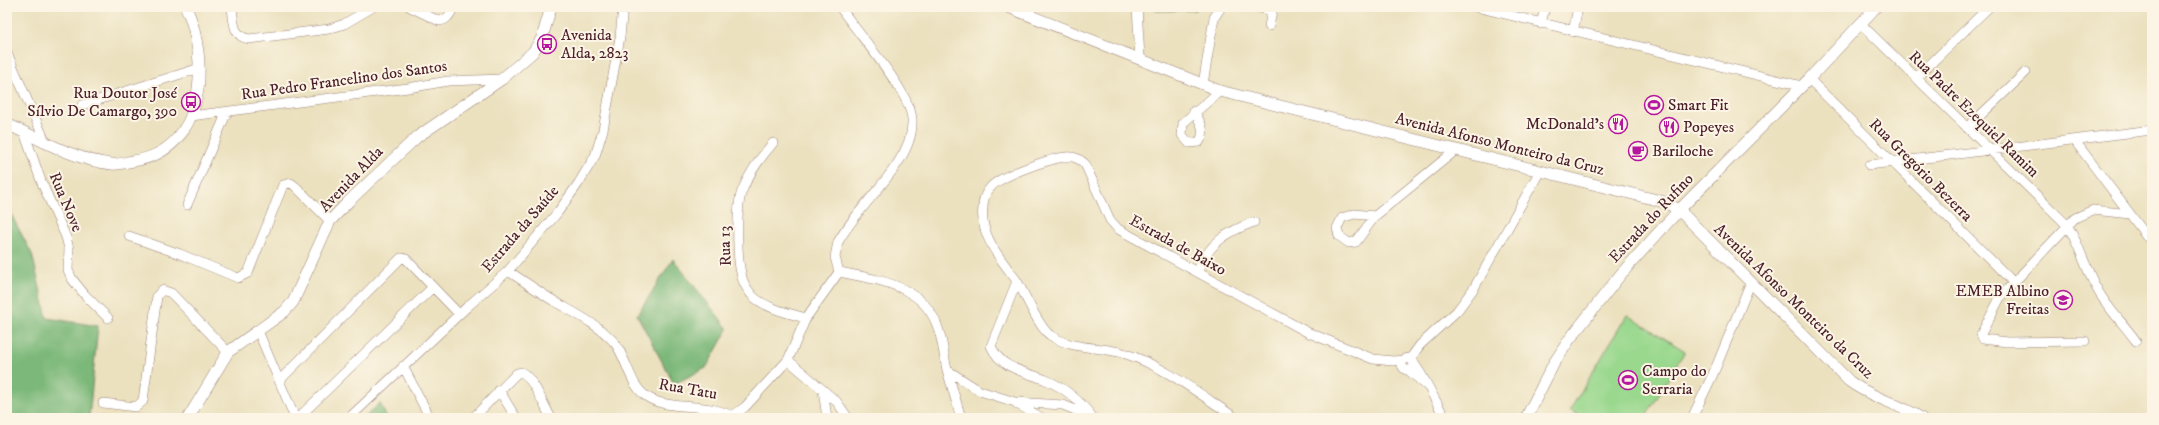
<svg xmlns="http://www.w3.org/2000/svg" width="2159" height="425" font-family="'IM FELL DW Pica',serif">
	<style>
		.green { fill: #9ad88e; stroke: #727c5c }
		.forest { fill: #7bb879; stroke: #626c52 }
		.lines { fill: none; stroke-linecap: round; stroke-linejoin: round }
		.minor-casing { stroke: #9a8075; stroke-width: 10 }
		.tertiary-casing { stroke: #9a8075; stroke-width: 12 }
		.minor { stroke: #fff; stroke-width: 9 }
		.tertiary { stroke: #fff; stroke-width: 11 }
		.labels { text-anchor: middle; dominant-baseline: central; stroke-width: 4; stroke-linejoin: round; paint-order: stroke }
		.poi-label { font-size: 16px; fill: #4a1f2b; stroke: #fcf5e5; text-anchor: start }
		.street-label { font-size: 16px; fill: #4a1f2b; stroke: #fcf5e5 }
	</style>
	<rect width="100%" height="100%" fill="#fcf5e5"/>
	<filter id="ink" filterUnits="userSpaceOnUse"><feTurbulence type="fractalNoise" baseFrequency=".025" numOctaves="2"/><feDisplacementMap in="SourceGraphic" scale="8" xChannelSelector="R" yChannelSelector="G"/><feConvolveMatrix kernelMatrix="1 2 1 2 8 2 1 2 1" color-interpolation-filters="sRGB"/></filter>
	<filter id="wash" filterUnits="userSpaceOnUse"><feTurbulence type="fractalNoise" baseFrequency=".012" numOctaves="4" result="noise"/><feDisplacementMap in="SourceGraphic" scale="16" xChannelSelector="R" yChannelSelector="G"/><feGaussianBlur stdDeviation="0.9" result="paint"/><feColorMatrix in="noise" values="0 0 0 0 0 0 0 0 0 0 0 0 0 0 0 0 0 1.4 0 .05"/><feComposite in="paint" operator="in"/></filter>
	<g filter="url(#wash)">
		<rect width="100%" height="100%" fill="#ebe1bf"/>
		<!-- green -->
		<path class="green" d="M 1151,7 L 1196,7 L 1196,10 L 1157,11 Z
			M 1627,315 L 1685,351 L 1645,418 L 1584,418 L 1570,410 Z"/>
		<!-- forest -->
		<path class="forest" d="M 7,207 L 32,254 L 47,318 L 98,326 L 89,418 L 7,418 Z
			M 673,259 L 728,329 L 706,368 L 674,384 L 637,315 Z
			M 380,403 L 387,418 L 364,418 Z"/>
	</g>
	<g filter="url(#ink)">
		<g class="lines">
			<!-- minor casing -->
			<g class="minor-casing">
				<path id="minor" d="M 232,7 C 234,21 232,36 249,39 L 329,29 L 344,24 L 373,7
					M 410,7 L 439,21 C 448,20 450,14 454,7
					M 840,7 C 857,33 910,91 912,119 C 913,135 906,151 897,164 C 879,191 854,214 838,242 L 835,257 L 839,272 C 879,280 926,285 939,331 C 943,343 944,357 947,370 L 980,391 L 1015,402 L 1063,405 L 1090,416
					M 1137,7 L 1140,58
					M 1256,7 L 1272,11
					M 1476,7 L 1802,86
					M 1028,15 L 1032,7
					M 1541,24 L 1545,7
					M 1861,24 L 2067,225 C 2080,245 2085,268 2097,289 C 2107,308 2124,324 2136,341
					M 1269,26 L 1273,7
					M 1573,32 L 1578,7
					M 7,53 L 45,141
					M 1916,78 L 1989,7
					M 1809,79 L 2013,282
					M 1203,84 L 1214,18 L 1221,7
					M 82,105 L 200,68
					M 1194,111 C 1200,122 1207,131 1199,142 L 1189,143 L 1182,135 L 1183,123 L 1220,91
					M 191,116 L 408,88 L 448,81 L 502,79
					M 1967,128 L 2026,72
					M 24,132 L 41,181 L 66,237 L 69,249 L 68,270 L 72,279 L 85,295 L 108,318
					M 2075,141 L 2152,243
					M 773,143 C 760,158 749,173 742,191 C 736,206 737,257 741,273 C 742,281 746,288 751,294 C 761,307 791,314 806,318
					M 1869,165 L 2152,130
					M 187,205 L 227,112
					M 1375,216 L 1354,214 L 1342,218 L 1337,228 L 1339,236 L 1349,243 L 1356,242 L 1375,216 L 1456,150
					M 129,236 L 180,254 L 238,278 L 248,273 L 283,185 L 291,183 L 295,186 L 330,221
					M 508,271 C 522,280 535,289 549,298 C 570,311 597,323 614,342 C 628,359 629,387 649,398 C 672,411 705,402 732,416 L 745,407 L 788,360 L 806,318 L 839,272
					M 1197,271 C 1210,243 1226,232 1254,222
					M 1017,281 C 1025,294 1039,328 1050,335 C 1071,350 1102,346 1126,354 C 1164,366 1202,396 1236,418
					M 258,331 L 295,418
					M 2085,341 L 2007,342 L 1983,339 L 1981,334 L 2001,296 L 2075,218 L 2093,210 L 2130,214
					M1402 364a6 6 0 1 1 12 0a6 6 0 1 1-12 0Z
					M 1410,359 L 1420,345 L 1457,311 L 1474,288 L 1540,171
					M 788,360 L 837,402 L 848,418
					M 1413,362 C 1426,379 1434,399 1445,418
					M 403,366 L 430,418
					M 947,370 L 961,418
					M 1408,370 L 1427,386
					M 279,381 L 401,258 L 406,259 L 459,314
					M 499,390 L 516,418
					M 823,390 L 827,418
					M 103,403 L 136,407 L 143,401 L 157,296 L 162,290 L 171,293 L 228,352
					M 1017,404 L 1042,418
					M 298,418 L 433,287
					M 349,418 L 467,307 L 508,271 L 558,212 L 578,184 L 595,156 L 603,130 L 620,37 L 623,7
					M 473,418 L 517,373 L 521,372 C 533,377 544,406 551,418
					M 1093,418 C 1081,402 1065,388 1046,380 C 1024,371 1001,369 991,346 L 1017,281 C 1002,261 979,235 983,208 C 983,201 985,193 990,188 C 999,176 1051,158 1066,157 C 1074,156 1080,159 1085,164 L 1110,220 L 1118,229 L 1307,332 L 1373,359 L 1393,361 L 1404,360
					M 1692,418 L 1714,372 L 1750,284"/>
			</g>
			<!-- tertiary casing -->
			<g class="tertiary-casing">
				<path id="tertiary" d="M 1008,7 L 1220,91 L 1665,202 L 1679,210 L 1849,381 C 1871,398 1898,403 1921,418
					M 7,124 C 39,139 77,161 112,164 C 119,165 127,162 133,161 C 206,151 210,61 186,7
					M 188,418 L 228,352 L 284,312 L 293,302 L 330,221 L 349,201 L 417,137 L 502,79 L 533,52 L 542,38 L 551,7
					M 1526,418 L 1554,363 L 1569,340 L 1621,274 L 1679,210 L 1809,79 L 1876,7"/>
			</g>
			<!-- minor -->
			<use href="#minor" class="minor"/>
			<!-- tertiary -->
			<use href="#tertiary" class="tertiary"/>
		</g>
	</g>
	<!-- icons -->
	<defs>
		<g id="bus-ring" transform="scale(1)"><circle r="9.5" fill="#fcf5e5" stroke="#b5179e" stroke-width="1.5"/><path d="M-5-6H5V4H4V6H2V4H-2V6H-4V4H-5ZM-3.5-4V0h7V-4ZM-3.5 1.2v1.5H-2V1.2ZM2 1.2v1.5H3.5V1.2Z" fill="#b5179e"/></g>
		<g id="stadium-ring" transform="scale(1)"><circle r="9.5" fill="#fcf5e5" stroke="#b5179e" stroke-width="1.5"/><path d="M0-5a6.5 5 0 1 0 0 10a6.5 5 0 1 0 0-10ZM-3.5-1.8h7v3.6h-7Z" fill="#b5179e"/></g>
		<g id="restaurant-ring" transform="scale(1)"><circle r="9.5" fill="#fcf5e5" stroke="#b5179e" stroke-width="1.5"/><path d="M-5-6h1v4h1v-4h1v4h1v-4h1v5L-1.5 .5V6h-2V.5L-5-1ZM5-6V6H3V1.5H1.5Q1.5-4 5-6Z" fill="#b5179e"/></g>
		<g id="cafe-ring" transform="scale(1)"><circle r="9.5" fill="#fcf5e5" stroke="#b5179e" stroke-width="1.5"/><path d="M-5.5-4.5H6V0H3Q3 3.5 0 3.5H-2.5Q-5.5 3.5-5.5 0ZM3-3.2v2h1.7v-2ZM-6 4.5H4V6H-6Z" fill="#b5179e"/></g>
		<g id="school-ring" transform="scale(1)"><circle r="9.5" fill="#fcf5e5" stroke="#b5179e" stroke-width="1.5"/><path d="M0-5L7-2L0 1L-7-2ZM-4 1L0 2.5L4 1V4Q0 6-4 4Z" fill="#b5179e"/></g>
	</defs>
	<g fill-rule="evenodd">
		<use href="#bus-ring" x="547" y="44"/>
		<use href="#bus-ring" x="191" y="102"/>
		<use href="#stadium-ring" x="1654" y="105"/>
		<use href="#restaurant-ring" x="1618" y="124"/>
		<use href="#restaurant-ring" x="1669" y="127"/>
		<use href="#cafe-ring" x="1638" y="151"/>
		<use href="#school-ring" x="2063" y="300"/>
		<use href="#stadium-ring" x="1628" y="380"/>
	</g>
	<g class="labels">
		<!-- poi labels -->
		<g class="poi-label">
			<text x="561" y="35">Avenida<tspan x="561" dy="18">Alda, 2823</tspan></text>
			<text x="177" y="93" text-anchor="end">Rua Doutor José<tspan x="177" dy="18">Sílvio De Camargo, 390</tspan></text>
			<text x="1668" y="105">Smart Fit</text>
			<text x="1604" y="124" text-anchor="end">McDonald's</text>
			<text x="1683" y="127">Popeyes</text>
			<text x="1652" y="151">Bariloche</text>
			<text x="2049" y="291" text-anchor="end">EMEB Albino<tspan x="2049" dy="18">Freitas</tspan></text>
			<text x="1642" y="371">Campo do<tspan x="1642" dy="18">Serraria</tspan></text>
		</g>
		<!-- street labels -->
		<g class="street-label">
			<text transform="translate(344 80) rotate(-8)">Rua Pedro Francelino dos Santos</text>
			<text transform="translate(1974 114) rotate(44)">Rua Padre Ezequiel Ramim</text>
			<text transform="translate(1500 144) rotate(14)">Avenida Afonso Monteiro da Cruz</text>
			<text transform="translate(1921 170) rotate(45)">Rua Gregório Bezerra</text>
			<text transform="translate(351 179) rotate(-46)">Avenida Alda</text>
			<text transform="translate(66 202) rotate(67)">Rua Nove</text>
			<text transform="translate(1651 218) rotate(-47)">Estrada do Rufino</text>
			<text transform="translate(520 229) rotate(-49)">Estrada da Saúde</text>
			<text transform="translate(1178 245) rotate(29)">Estrada de Baixo</text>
			<text transform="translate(725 246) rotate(-92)">Rua 13</text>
			<text transform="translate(1794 301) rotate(44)">Avenida Afonso Monteiro da Cruz</text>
			<text transform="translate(688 389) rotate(10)">Rua Tatu</text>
		</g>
	</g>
	<!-- margin -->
	<rect width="2159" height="425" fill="none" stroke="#fcf5e5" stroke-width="24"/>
</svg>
